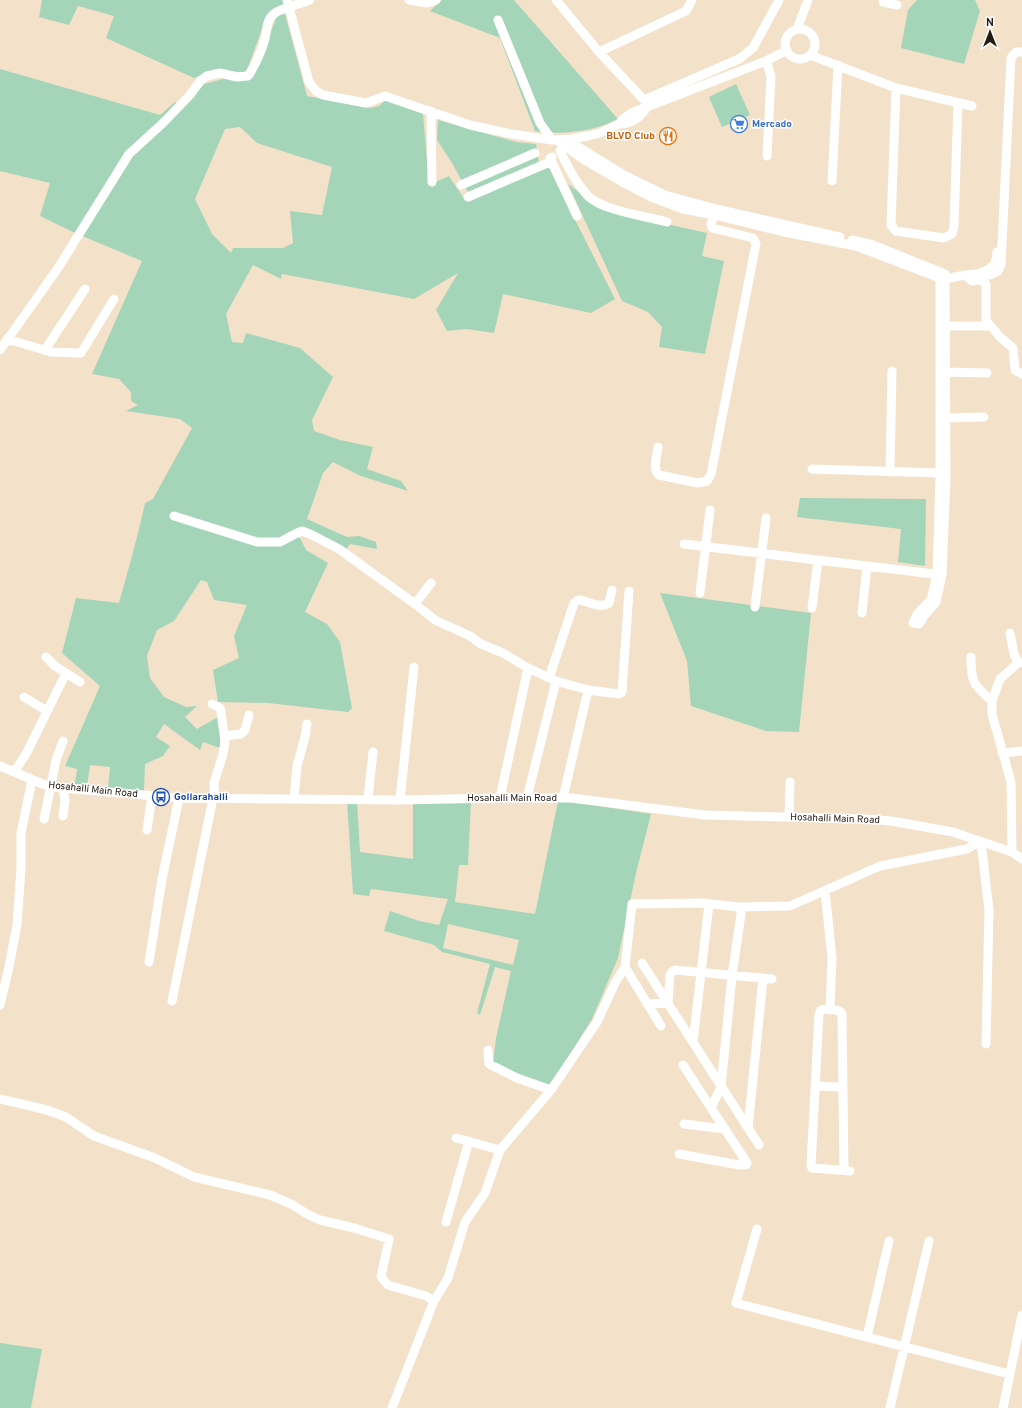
<svg xmlns="http://www.w3.org/2000/svg" width="1022" height="1408" font-family="Overpass,sans-serif">
	<style>
		.green { fill: #a4d5b9; fill-rule: evenodd }
		.lines { fill: none; stroke-linecap: round; stroke-linejoin: round }
		.minor { stroke: #fff; stroke-width: 9 }
		.labels { text-anchor: middle; dominant-baseline: central; stroke-width: 3; stroke-linejoin: round; paint-order: stroke }
		.shop-label { font-size: 10px; font-weight: bold; fill: #366cbe; stroke: #fff; text-anchor: start }
		.food-label { font-size: 10px; font-weight: bold; fill: #c56008; stroke: #fff; text-anchor: end }
		.street-label { font-size: 10px; fill: #241d15; stroke: #fff }
		.transit-label { font-size: 10px; font-weight: bold; fill: #164399; stroke: #fff; text-anchor: start }
	</style>
	<rect width="100%" height="100%" fill="#f3e1c9"/>
	<!-- green -->
	<path class="green" d="M 42,0 L 285,0 L 285,6 L 263,26 L 246,73 L 217,69 L 194,78 L 106,38 L 114,16 L 78,6 L 69,25 L 39,17 Z
		M 442,0 L 514,0 L 618,119 C 592,132 563,135 535,131 L 500,38 L 430,11 Z
		M 917,0 L 975,0 L 980,11 L 964,64 L 901,48 L 908,10 Z
		M 285,14 L 307,96 L 370,108 L 379,106 L 385,100 L 423,114 L 429,185 L 449,176 L 465,200 L 548,166 L 615,299 L 591,313 L 503,294 L 494,333 L 466,329 L 447,331 L 436,310 L 458,273 L 414,299 L 282,274 L 281,279 L 253,265 L 226,314 L 232,342 L 243,343 L 246,333 L 300,348 L 333,377 L 312,420 L 314,431 L 340,440 L 373,447 L 367,469 L 401,481 L 408,491 L 361,476 L 333,462 L 323,473 L 307,519 L 347,537 L 359,536 L 376,542 L 377,549 L 350,544 L 345,551 L 296,530 L 306,550 L 328,563 L 305,612 L 327,624 L 340,642 L 352,708 L 348,712 L 268,703 L 218,702 L 213,670 L 239,658 L 234,636 L 247,605 L 214,600 L 207,582 L 201,580 L 174,621 L 157,630 L 147,656 L 150,678 L 164,697 L 186,707 L 197,706 L 185,717 L 197,729 L 218,717 L 220,729 L 220,748 L 203,742 L 200,750 L 164,724 L 156,737 L 170,746 L 163,756 L 145,764 L 144,791 L 108,789 L 110,767 L 90,765 L 87,786 L 75,784 L 77,769 L 65,766 L 100,686 L 62,653 L 76,598 L 119,603 C 128,570 138,537 145,503 L 153,499 L 192,428 L 180,419 L 126,411 L 138,405 L 131,401 L 131,392 L 119,379 L 92,374 L 142,261 L 75,233 L 40,216 L 50,183 L 0,171 L 0,69 L 160,115 L 175,102 L 181,109 L 204,84 L 223,79 L 253,78 L 277,16 ZM 240,127 L 257,143 L 332,167 L 322,215 L 290,211 L 293,243 L 283,248 L 233,248 L 231,253 L 212,234 L 195,199 L 225,129 Z
		M 736,84 L 750,115 L 722,127 L 709,97 Z
		M 438,120 L 516,142 L 536,144 L 539,163 L 468,192 L 452,163 L 437,140 Z
		M 568,184 L 603,210 L 707,233 L 702,256 L 724,261 L 705,354 L 659,347 L 662,327 L 648,312 L 622,301 Z
		M 800,498 L 926,499 L 925,566 L 898,562 L 901,529 L 797,517 Z
		M 660,593 L 811,613 L 799,732 L 766,731 L 691,706 L 687,661 Z
		M 347,801 L 357,801 L 360,852 L 413,859 L 413,801 L 471,801 L 468,865 L 459,865 L 455,902 L 535,914 L 558,801 L 592,805 L 651,814 L 636,873 L 618,958 L 592,1019 L 550,1086 L 535,1081 L 493,1063 L 496,1038 L 511,971 L 495,967 L 480,1015 L 477,1013 L 490,964 L 442,952 L 434,945 L 384,931 L 390,911 L 419,921 L 439,925 L 448,899 L 371,889 L 369,896 L 353,894 ZM 448,924 L 519,940 L 513,965 L 443,948 Z
		M 0,1343 L 42,1349 L 31,1408 L 0,1408 Z"/>
	<g class="lines">
		<!-- minor -->
		<path class="minor" d="M 287,0 L 309,82 L 316,91 L 323,95 L 366,103 L 385,96 L 470,125 L 512,134 L 552,140 L 571,139 L 588,136 L 600,133 L 619,124
			M 409,0 L 427,3 L 436,0
			M 556,0 L 599,52 L 644,100 L 739,59 L 753,48 L 779,0
			M 883,2 L 897,5
			M 498,20 L 540,123 L 552,140
			M 797,29 L 808,0
			M785 44a15 15 0 1 1 30 0a15 15 0 1 1-30 0Z
			M 599,52 L 686,11 L 692,0
			M 810,55 L 896,88 L 972,106
			M 766,61 L 771,76 L 767,156
			M 896,88 L 891,225 L 896,231 L 944,238 L 952,234 L 954,226 L 958,103
			M 647,107 L 766,61 L 787,50
			M 647,107 C 640,118 632,124 619,124 C 625,115 636,110 647,107 Z
			M 431,111 L 432,182
			M 557,140 L 583,159 L 626,184 L 651,197 L 683,209 L 714,215 L 784,232 L 856,246 L 940,278 C 946,280 950,278 955,277 C 967,274 979,273 990,275 L 998,271 L 1001,265 L 1011,58 L 1016,52 L 1022,52
			M 566,141 L 577,146 L 624,175 L 665,195 L 716,209 L 840,237
			M 565,145 L 560,151 C 568,167 576,183 588,196 C 603,211 646,216 667,222
			M 552,157 L 550,158 L 577,216
			M 832,181 L 838,65
			M 461,185 L 535,153
			M 468,197 L 552,161
			M 852,240 L 873,245 L 945,274
			M 981,273 C 993,267 996,266 997,252
			M 965,275 L 972,281 L 981,280 L 986,284 L 986,320 L 1000,337 L 1013,348 L 1015,370 L 1022,374
			M 940,278 L 940,479 L 937,574 L 931,600 L 918,613 L 913,623 L 919,624 L 924,616 L 936,602 L 942,575 L 946,479 L 945,279
			M 946,326 L 990,326
			M 7,339 L 51,352 L 81,353 L 114,299
			M 0,350 L 58,268 L 129,154 L 163,123 L 189,96 L 201,80 L 207,76 L 220,73 L 237,77 L 248,76 C 255,66 262,50 265,39 C 267,30 266,19 275,13 C 281,8 301,4 310,0
			M 45,350 L 85,289
			M 946,372 L 987,373
			M 946,418 L 984,417
			M 658,447 C 657,456 652,469 659,475 L 698,483 L 707,481 L 711,474 L 756,244 L 753,238 L 712,228 L 711,224 L 716,210
			M 812,469 L 940,473
			M 890,472 L 892,371
			M 174,516 L 257,542 L 280,542 L 295,534 L 302,531 L 310,534 L 339,549 L 415,604 L 435,620 L 470,636 L 481,644 L 503,653 L 528,668 L 556,681 L 588,690 L 619,694 L 622,692 L 629,591
			M 684,544 L 942,575
			M 700,593 L 710,510
			M 415,604 L 431,583
			M 755,607 L 766,518
			M 812,608 L 818,560
			M 862,613 L 867,566
			M 1010,633 L 1014,654 L 1018,663
			M 46,657 L 55,666 L 80,682
			M 971,657 C 971,682 973,685 992,701
			M 549,678 L 574,603 L 578,600 L 580,600 C 590,602 600,609 609,603 L 612,590
			M 24,697 L 47,711
			M 212,704 L 220,708 L 221,712 L 225,742 L 223,754 L 214,783 L 215,798
			M 224,736 L 241,734 L 245,730 L 249,715
			M 1002,753 L 1022,751
			M 0,766 L 50,787 L 179,798 L 400,800 L 500,798 L 572,798 L 705,815 L 865,819 L 891,821 L 953,832 L 1012,852 L 1022,859
			M 14,772 L 26,754 L 66,673
			M 294,798 L 297,766 L 305,737 L 307,724
			M 500,798 L 528,668
			M 527,798 L 556,681
			M 563,798 L 588,690
			M 368,799 L 373,752
			M 400,800 L 414,667
			M 63,816 L 65,801 L 63,788
			M 789,817 L 790,782
			M 44,819 L 56,760 L 63,741
			M 147,830 L 152,796
			M 1012,852 L 1011,782 L 992,714 L 992,701 L 1000,679 L 1018,663 L 1022,662
			M 825,891 L 832,958 L 830,1010
			M 149,962 L 162,879 L 179,798
			M 642,963 L 759,1145
			M 625,967 L 661,1026
			M 172,1001 L 213,798
			M 668,1003 L 670,975 L 672,972 L 675,970 L 772,979
			M 647,1004 L 668,1003
			M 0,1005 L 9,967 L 17,925 L 21,868 L 21,833 L 32,780
			M 693,1042 L 709,904
			M 815,1086 L 843,1087
			M 551,1090 L 597,1022 L 615,983 L 625,967 L 632,904 L 704,903 L 738,907 L 790,906 L 880,866 L 967,849 L 979,841 L 982,850 L 989,910 L 986,1044
			M 0,1099 L 47,1110 L 66,1117 L 94,1136 L 155,1158 L 194,1177 L 270,1195 L 291,1204 L 307,1214 L 320,1220 L 354,1228 L 389,1239 L 381,1277 L 388,1285 L 426,1296 L 434,1301
			M 711,1108 L 721,1087 L 732,976 L 742,907
			M 684,1124 L 725,1129
			M 748,1128 L 763,979
			M 456,1138 L 500,1150 L 551,1090 L 517,1078 L 489,1064 L 488,1050
			M 679,1154 L 740,1165 L 746,1165 L 747,1163 L 683,1065
			M 844,1170 L 842,1015 L 841,1012 C 835,1009 827,1009 821,1010 L 819,1014 L 811,1165 L 812,1168 L 850,1171
			M 446,1222 L 469,1141
			M 757,1229 L 736,1303 L 1009,1374
			M 867,1337 L 889,1241
			M 392,1408 L 434,1301 L 448,1278 L 465,1222 L 485,1193 L 500,1150
			M 890,1408 L 929,1241
			M 1003,1408 L 1022,1315"/>
	</g>
	<!-- icons -->
	<defs>
		<g id="supermarket-ring" transform="scale(0.9)"><circle r="9.5" fill="#fff" stroke="#3f7fe0" stroke-width="1.5"/><path d="M-6-5.5h2.5l.6 2H6L4.5 2H-2.5L-4.4-4H-6ZM-1.5 3.2a1.3 1.3 0 1 0 .1 0ZM3 3.2a1.3 1.3 0 1 0 .1 0Z" fill="#3f7fe0"/></g>
		<g id="restaurant-ring" transform="scale(0.9)"><circle r="9.5" fill="#fff" stroke="#e8710a" stroke-width="1.5"/><path d="M-5-6h1v4h1v-4h1v4h1v-4h1v5L-1.5 .5V6h-2V.5L-5-1ZM5-6V6H3V1.5H1.5Q1.5-4 5-6Z" fill="#e8710a"/></g>
		<g id="bus-ring" transform="scale(0.9)"><circle r="9.5" fill="#fff" stroke="#1a4fb4" stroke-width="1.5"/><path d="M-5-6H5V4H4V6H2V4H-2V6H-4V4H-5ZM-3.5-4V0h7V-4ZM-3.5 1.2v1.5H-2V1.2ZM2 1.2v1.5H3.5V1.2Z" fill="#1a4fb4"/></g>
	</defs>
	<g fill-rule="evenodd">
		<use href="#supermarket-ring" x="739" y="124"/>
		<use href="#restaurant-ring" x="668" y="136"/>
		<use href="#bus-ring" x="161" y="797"/>
	</g>
	<g class="labels">
		<!-- shop labels -->
		<g class="shop-label">
			<text x="752" y="124">Mercado</text>
		</g>
		<!-- food labels -->
		<g class="food-label">
			<text x="655" y="136">BLVD Club</text>
		</g>
		<!-- street labels -->
		<g class="street-label">
			<text transform="translate(93 790) rotate(6)">Hosahalli Main Road</text>
			<text x="512" y="798">Hosahalli Main Road</text>
			<text transform="translate(835 819) rotate(2)">Hosahalli Main Road</text>
		</g>
		<!-- transit labels -->
		<g class="transit-label">
			<text x="174" y="797">Gollarahalli</text>
		</g>
	</g>
	<!-- north arrow -->
	<g transform="translate(990 32)" stroke="#ffffff" stroke-width="3" paint-order="stroke">
	<path d="M0-3L7 15L0 10L-7 15Z" fill="#241d15"/>
	<text y="-6" font-size="11" font-weight="bold" text-anchor="middle" fill="#241d15">N</text>
	</g>
</svg>
